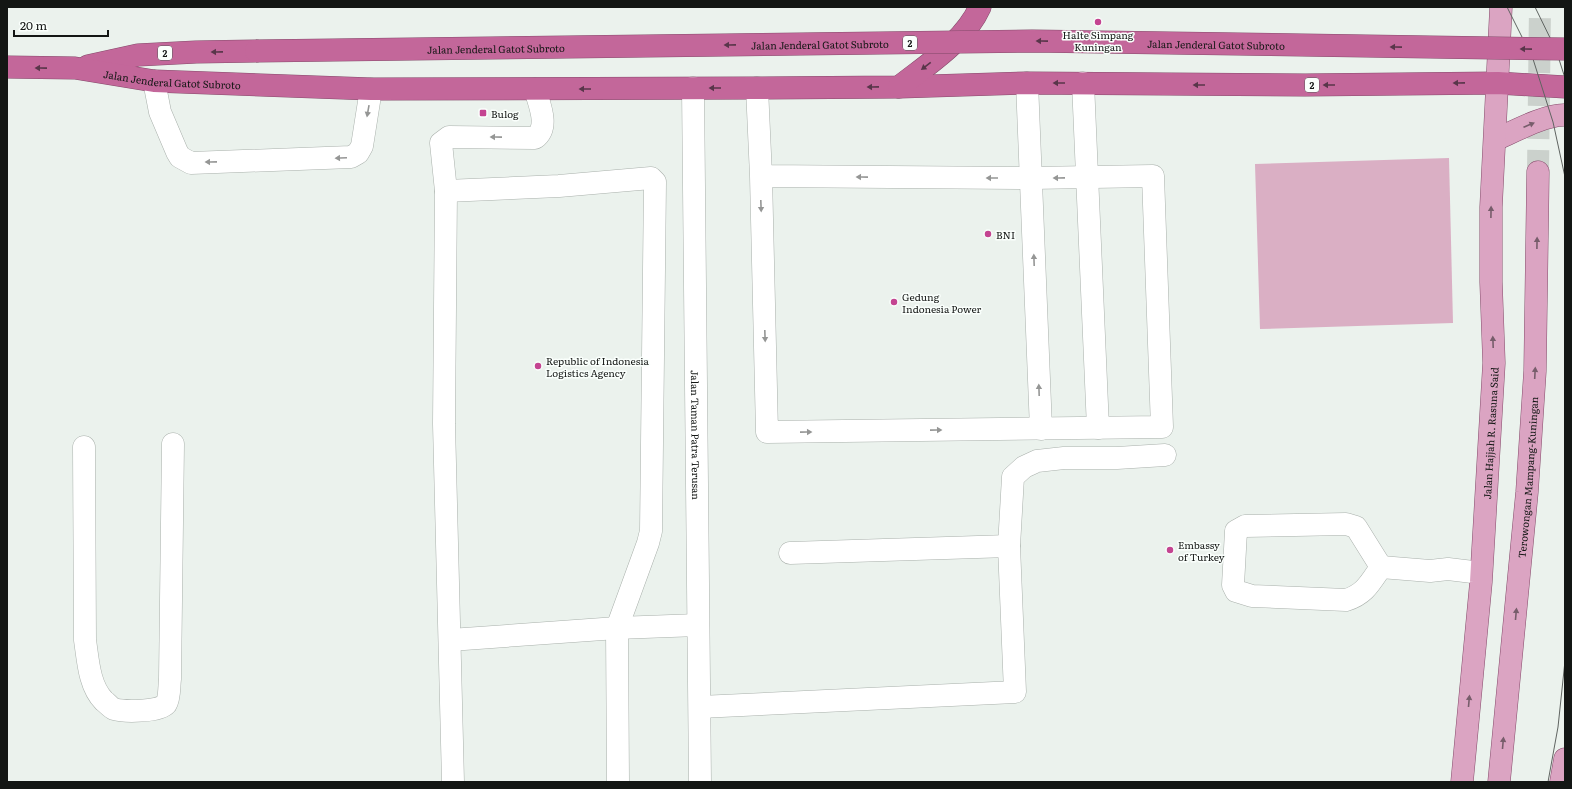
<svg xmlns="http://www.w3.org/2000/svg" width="1572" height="789" font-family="Literata,serif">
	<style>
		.green { fill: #daafc4 }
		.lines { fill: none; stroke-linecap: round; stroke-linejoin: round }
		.major-tunnel { stroke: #cbd1cc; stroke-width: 22; stroke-dasharray: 22 11; stroke-linecap: butt }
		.minor-casing { stroke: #a9b0ab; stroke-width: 23 }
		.major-casing { stroke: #854b6b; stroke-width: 23 }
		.highway-casing { stroke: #854b6b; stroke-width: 23 }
		.minor { stroke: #fff; stroke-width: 22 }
		.major { stroke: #dba4c2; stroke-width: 22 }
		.highway { stroke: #c3679a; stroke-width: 22 }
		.tram { stroke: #5f6461; stroke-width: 1 }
		.highway-bridge-casing { stroke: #854b6b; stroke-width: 23; stroke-linecap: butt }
		.highway-bridge { stroke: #c3679a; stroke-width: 22 }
		.oneway { fill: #59364a }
		.oneway2 { fill: #959695 }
		.oneway3 { fill: #775d6b }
		.poi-dot { fill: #c44491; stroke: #fafffc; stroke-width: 1.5 }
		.labels { text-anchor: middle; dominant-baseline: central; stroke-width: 3; stroke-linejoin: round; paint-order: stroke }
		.shield { fill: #fafffc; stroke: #585c5a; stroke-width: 1 }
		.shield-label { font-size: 9px; font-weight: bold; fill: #131614 }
		.poi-label { font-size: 10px; fill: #131614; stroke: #fafffc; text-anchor: start }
		.street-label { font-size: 10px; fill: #131614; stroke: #fafffc }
	</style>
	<rect width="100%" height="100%" fill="#ebf2ed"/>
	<!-- green -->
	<path class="green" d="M 1449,158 L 1453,323 L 1260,329 L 1255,164 Z"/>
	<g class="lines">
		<!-- major-tunnel -->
		<path class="major-tunnel" d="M 1538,172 L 1540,7"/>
		<!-- minor casing -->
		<g class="minor-casing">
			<g id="minor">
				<path d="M 154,81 L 160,112 L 177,152 L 180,157 L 191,163 L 351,157 L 358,153 L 362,146 L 371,89"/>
				<path d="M 1027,83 L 1041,429"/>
				<path d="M 1083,83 L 1098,428"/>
				<path id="s1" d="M 693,88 L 700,782"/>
				<path d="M 757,88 L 761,176 L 767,432 L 1162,427 L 1153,176 L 1031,178 L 761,176"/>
				<path d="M 446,191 L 559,186 L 651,178 L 655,182 L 651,531 L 648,543 L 617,628 L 618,782"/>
				<path d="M 84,447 L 85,640 C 88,660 89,686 104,701 C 107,703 111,708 114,709 C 124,712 159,712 166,704 C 170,698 169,686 170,679 L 173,444"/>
				<path d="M 1346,524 L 1356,527 L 1381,567 C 1370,583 1365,594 1346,600 L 1252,596 L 1236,591 L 1233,585 L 1236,531 L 1245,526 Z"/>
				<path d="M 790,553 L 1009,546"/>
				<path d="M 1381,567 L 1430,571 L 1448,569 L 1481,573"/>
				<path d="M 450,640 L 617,628 L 698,625"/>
				<path d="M 700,707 L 1015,692 L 1009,546 L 1013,477 L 1024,467 L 1037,461 L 1064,458 L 1117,458 L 1165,455"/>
				<path d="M 453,782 L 444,424 L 446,191 L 441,143 L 449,137 L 535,138 C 550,127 539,104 535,89"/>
			</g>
		</g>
		<!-- major casing -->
		<g class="major-casing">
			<g id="major">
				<path d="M 1495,140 C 1513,132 1546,114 1565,115"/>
				<path id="s2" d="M 1462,782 L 1481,582 L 1494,363 L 1491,282 L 1491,207 L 1501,7"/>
				<path id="s3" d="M 1499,782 L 1527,492 L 1535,371 L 1538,172"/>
				<path d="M 1561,782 L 1565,759"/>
			</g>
		</g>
		<!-- highway casing -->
		<g class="highway-casing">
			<g id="highway">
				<path d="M 88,66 L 138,55 L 196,52 L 256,51"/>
				<path id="s4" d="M 7,67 L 75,68 L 154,81 L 371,89 L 757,88 L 899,87 L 1027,83 L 1305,85 L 1498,83 L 1565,87"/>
				<path d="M 899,87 C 928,64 964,42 980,7"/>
			</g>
		</g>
		<!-- minor -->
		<use href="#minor" class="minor"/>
		<!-- major -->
		<use href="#major" class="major"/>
		<!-- highway -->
		<use href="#highway" class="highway"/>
		<!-- tram -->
		<path class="tram" d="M 1507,7 L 1533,59 L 1553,122 L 1565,177
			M 1535,7 L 1556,50 L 1565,78
			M 1548,782 L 1558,727 L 1565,661"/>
		<!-- highway-bridge casing -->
		<g class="highway-bridge-casing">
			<g id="highway-bridge">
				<path id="s5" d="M 256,51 L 1032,41 L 1565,49"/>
			</g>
		</g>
		<!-- highway-bridge -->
		<use href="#highway-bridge" class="highway-bridge"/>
	</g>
	<!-- one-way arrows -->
	<defs><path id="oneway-solid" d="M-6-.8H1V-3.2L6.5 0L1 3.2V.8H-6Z"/></defs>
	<g class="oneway">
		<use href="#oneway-solid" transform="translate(1042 41) rotate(-179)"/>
		<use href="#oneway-solid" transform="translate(730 45) rotate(179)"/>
		<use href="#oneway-solid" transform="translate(1396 47) rotate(-179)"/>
		<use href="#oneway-solid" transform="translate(1526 49) rotate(-179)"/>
		<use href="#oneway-solid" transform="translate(217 52) rotate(179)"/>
		<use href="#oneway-solid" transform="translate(926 66) rotate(142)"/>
		<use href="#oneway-solid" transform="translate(41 68) rotate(-179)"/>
		<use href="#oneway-solid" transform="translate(1059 83) rotate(-180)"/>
		<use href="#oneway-solid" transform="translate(1459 83) rotate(179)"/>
		<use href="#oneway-solid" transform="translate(1199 85) rotate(-180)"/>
		<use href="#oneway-solid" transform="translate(1329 85) rotate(180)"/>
		<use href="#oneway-solid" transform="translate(873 87) rotate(179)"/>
		<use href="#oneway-solid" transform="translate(715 88) rotate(-180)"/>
		<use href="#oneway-solid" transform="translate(585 89) rotate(180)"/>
	</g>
	<g class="oneway2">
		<use href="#oneway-solid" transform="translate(368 111) rotate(100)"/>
		<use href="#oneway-solid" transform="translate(496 137) rotate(-179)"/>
		<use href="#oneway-solid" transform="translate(341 158) rotate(178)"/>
		<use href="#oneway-solid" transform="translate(211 162) rotate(179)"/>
		<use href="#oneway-solid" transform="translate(862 177) rotate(-179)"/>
		<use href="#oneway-solid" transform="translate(992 178) rotate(-180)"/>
		<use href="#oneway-solid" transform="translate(1059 178) rotate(179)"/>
		<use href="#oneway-solid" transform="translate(761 206) rotate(88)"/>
		<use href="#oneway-solid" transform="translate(1034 260) rotate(-92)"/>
		<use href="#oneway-solid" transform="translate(765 336) rotate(88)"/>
		<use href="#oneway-solid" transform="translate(1039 390) rotate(-92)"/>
		<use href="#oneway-solid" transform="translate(936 430) rotate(-1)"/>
		<use href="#oneway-solid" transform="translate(806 432) rotate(-1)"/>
	</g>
	<g class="oneway3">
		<use href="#oneway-solid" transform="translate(1529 125) rotate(-23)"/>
		<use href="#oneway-solid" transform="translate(1491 212) rotate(-89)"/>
		<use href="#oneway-solid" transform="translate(1537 243) rotate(-89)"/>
		<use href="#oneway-solid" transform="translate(1493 342) rotate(-92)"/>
		<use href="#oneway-solid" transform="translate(1535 373) rotate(-87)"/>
		<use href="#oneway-solid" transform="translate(1516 614) rotate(-85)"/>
		<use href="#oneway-solid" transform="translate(1469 701) rotate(-85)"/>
		<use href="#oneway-solid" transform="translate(1503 743) rotate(-85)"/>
	</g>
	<!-- markers -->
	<g class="poi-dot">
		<circle cx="1098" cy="22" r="4"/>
		<rect x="479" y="109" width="8" height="8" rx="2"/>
		<circle cx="988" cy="234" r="4"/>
		<circle cx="894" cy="302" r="4"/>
		<circle cx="538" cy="366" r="4"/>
		<circle cx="1170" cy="550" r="4"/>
	</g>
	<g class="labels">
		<!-- shield labels -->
		<g class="shield">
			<rect x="903" y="36" width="14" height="14" rx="3"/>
			<rect x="158" y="46" width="14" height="14" rx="3"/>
			<rect x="1305" y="78" width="14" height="14" rx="3"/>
		</g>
		<g class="shield-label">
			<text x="910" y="43">2</text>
			<text x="165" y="53">2</text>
			<text x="1312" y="85">2</text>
		</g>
		<!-- poi labels -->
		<g class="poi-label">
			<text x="1098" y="34" text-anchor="middle">Halte Simpang<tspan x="1098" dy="12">Kuningan</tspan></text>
			<text x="491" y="113">Bulog</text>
			<text x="996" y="234">BNI</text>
			<text x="902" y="296">Gedung<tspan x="902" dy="12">Indonesia Power</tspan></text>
			<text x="546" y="360">Republic of Indonesia<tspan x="546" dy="12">Logistics Agency</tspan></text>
			<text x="1178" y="544">Embassy<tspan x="1178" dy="12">of Turkey</tspan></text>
		</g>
		<!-- street labels -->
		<g class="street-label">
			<text stroke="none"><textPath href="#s5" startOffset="564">Jalan Jenderal Gatot Subroto</textPath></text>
			<text stroke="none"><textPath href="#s5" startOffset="960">Jalan Jenderal Gatot Subroto</textPath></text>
			<text stroke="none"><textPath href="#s5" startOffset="240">Jalan Jenderal Gatot Subroto</textPath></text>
			<text stroke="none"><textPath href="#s4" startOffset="166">Jalan Jenderal Gatot Subroto</textPath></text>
			<text stroke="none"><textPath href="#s2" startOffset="350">Jalan Hajjah R. Rasuna Said</textPath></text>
			<text stroke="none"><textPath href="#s1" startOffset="347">Jalan Taman Patra Terusan</textPath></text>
			<text stroke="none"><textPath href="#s3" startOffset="306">Terowongan Mampang-Kuningan</textPath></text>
		</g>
	</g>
	<!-- border -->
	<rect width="1572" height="789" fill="none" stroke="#131614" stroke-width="16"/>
	<!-- scale -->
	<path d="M14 30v6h94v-6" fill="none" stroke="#131614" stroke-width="2"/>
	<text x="20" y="30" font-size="12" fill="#131614" stroke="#fafffc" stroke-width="3" paint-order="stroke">20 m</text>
</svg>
